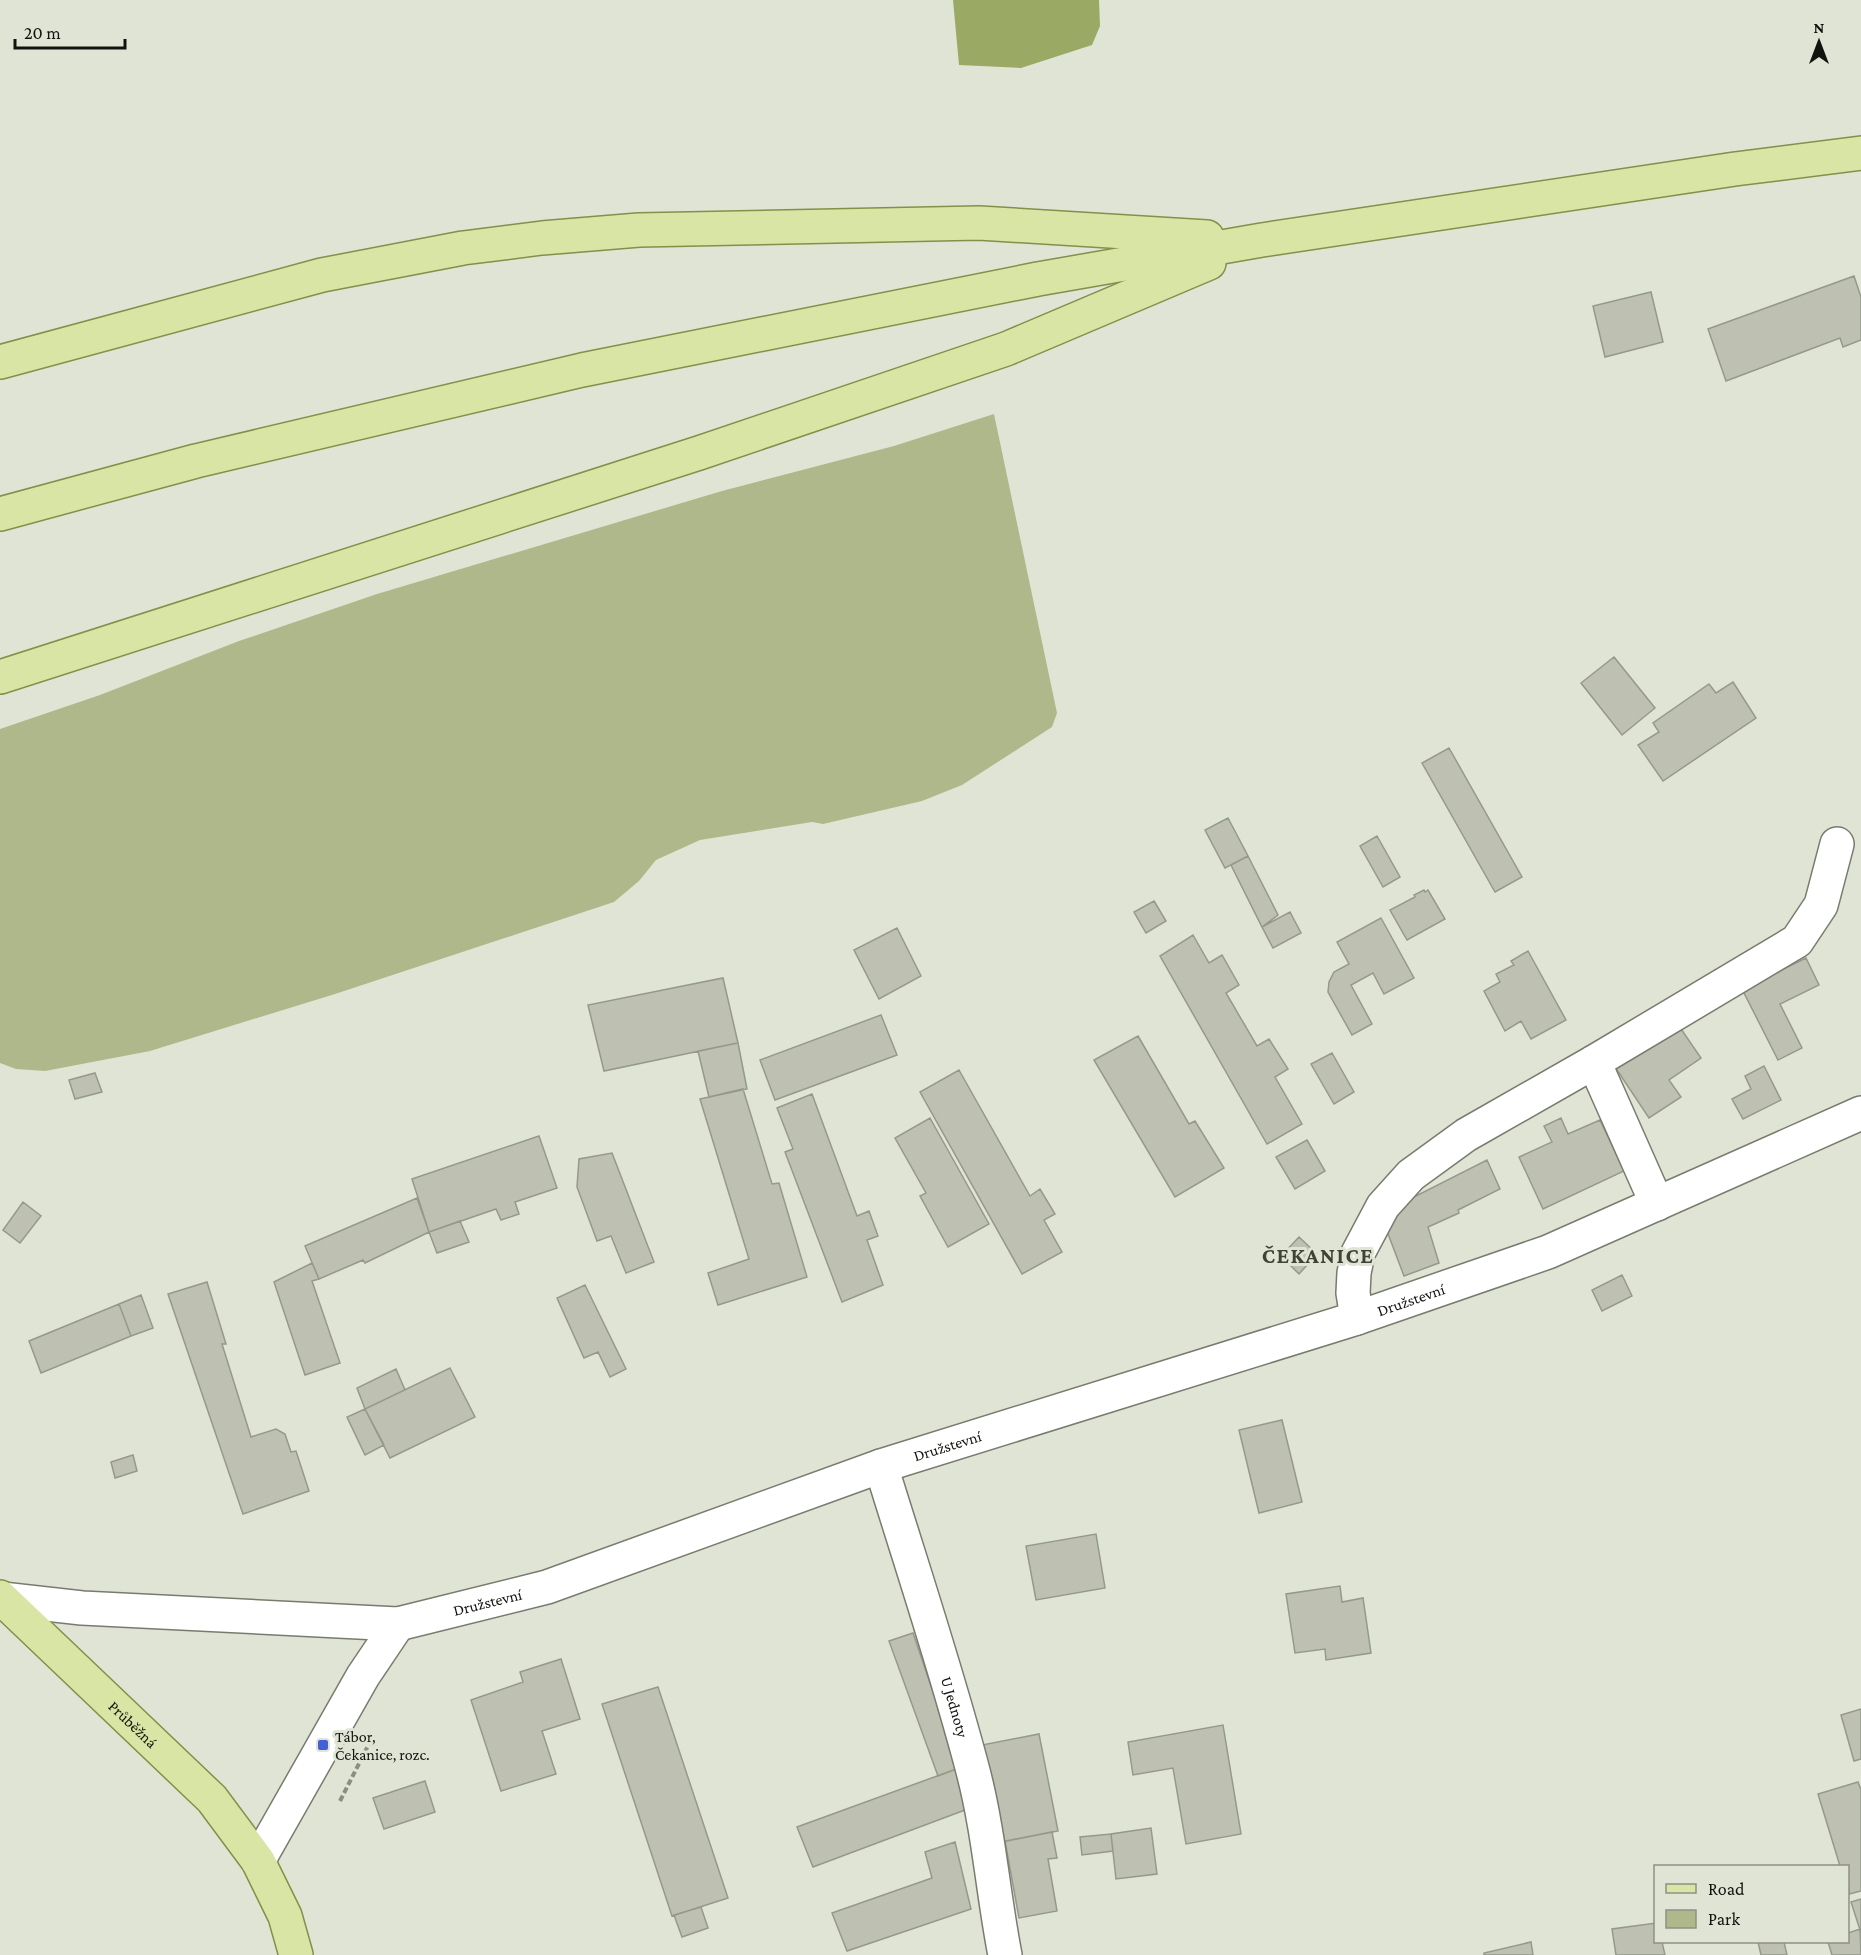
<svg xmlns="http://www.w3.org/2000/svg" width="1861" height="1955" font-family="'Crimson Pro',serif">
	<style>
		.green { fill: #aeb88a }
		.forest { fill: #9aa963 }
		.building { fill: #bec1b2; stroke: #95998b; stroke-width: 1.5 }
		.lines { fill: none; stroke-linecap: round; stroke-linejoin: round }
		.minor-casing { stroke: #787b6e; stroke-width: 36 }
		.major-casing { stroke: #829049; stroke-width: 36 }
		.path { stroke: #8b8e82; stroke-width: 4; stroke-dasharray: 6 3; stroke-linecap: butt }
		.minor { stroke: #fff; stroke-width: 33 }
		.major { stroke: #d9e5a5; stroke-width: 33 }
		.poi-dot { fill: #4361d4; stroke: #e0e4d4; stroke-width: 2 }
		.labels { text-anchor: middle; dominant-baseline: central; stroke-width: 6; stroke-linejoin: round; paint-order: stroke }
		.street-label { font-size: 16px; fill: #12130e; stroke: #e0e4d4 }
		.poi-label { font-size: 16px; fill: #12130e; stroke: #e0e4d4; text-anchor: start }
		.district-label { font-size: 22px; font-weight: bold; letter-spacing: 1.5px; fill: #3f4235; stroke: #e0e4d4 }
	</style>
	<rect width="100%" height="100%" fill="#e0e4d4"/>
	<!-- green -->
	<path class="green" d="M 994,414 L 1057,713 L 1052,727 L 962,785 L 922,801 L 823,824 L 812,822 L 700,840 L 656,860 L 639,881 L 614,902 L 335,994 L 150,1051 L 45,1071 L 16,1069 L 0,1063 L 0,729 L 100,695 L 239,641 L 377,594 L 722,491 L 894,446 Z"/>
	<!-- forest -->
	<path class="forest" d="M 953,0 L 1099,0 L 1100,26 L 1092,45 L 1021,68 L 959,65 Z"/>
	<!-- building -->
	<path class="building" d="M 1854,276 L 1861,297 L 1861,340 L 1843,347 L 1840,338 L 1726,381 L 1708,329 Z
		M 1651,292 L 1663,342 L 1605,357 L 1593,306 Z
		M 1614,657 L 1655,708 L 1622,735 L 1581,683 Z
		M 1733,682 L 1756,718 L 1663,781 L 1638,745 L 1659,732 L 1653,723 L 1709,684 L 1716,693 Z
		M 1449,748 L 1522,877 L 1495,892 L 1422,763 Z
		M 1228,818 L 1248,856 L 1225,868 L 1205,830 Z
		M 1377,836 L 1400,877 L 1383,887 L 1360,846 Z
		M 1248,856 L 1278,915 L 1262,927 L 1231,865 Z
		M 1424,890 L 1425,892 L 1428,890 L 1445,919 L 1407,940 L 1390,910 L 1415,897 L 1414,895 Z
		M 1154,901 L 1166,921 L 1146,933 L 1134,912 Z
		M 1290,912 L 1301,933 L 1273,948 L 1262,927 Z
		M 1381,918 L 1414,978 L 1384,994 L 1373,973 L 1351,985 L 1372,1024 L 1352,1035 L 1328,992 L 1329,982 L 1334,972 L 1349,964 L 1337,942 Z
		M 897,928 L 921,976 L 879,999 L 854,950 Z
		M 1193,935 L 1209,963 L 1222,955 L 1239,985 L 1226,993 L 1257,1046 L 1269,1039 L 1288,1069 L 1275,1077 L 1302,1124 L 1267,1144 L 1160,956 Z
		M 1528,951 L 1566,1020 L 1531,1039 L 1521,1021 L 1505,1031 L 1484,991 L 1500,982 L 1496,974 L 1514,965 L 1511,961 Z
		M 1806,958 L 1819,985 L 1780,1004 L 1802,1048 L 1778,1060 L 1742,989 Z
		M 723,978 L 738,1043 L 604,1071 L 588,1005 Z
		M 881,1015 L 897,1055 L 775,1100 L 760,1060 Z
		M 1679,1026 L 1701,1058 L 1669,1080 L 1681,1097 L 1649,1118 L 1615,1067 Z
		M 1138,1036 L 1189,1124 L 1195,1121 L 1224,1168 L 1175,1197 L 1094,1060 Z
		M 738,1043 L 747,1089 L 709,1097 L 698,1051 Z
		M 1332,1053 L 1354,1092 L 1334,1104 L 1311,1064 Z
		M 1764,1066 L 1781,1100 L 1743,1119 L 1732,1099 L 1751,1089 L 1745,1076 Z
		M 959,1070 L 1030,1196 L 1040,1189 L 1055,1214 L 1044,1220 L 1062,1252 L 1022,1274 L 920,1092 Z
		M 95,1073 L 102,1092 L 75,1099 L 69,1080 Z
		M 743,1089 L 772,1184 L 779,1183 L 807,1277 L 718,1305 L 708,1273 L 749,1259 L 700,1099 Z
		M 812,1094 L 857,1216 L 869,1211 L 878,1236 L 867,1240 L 883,1285 L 842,1302 L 785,1152 L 793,1149 L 777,1108 Z
		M 930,1118 L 989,1224 L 948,1247 L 920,1196 L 926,1193 L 895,1138 Z
		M 1561,1118 L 1568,1134 L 1600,1120 L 1624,1171 L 1543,1209 L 1519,1157 L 1552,1142 L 1544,1126 Z
		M 539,1136 L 557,1188 L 515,1202 L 519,1214 L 501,1220 L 496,1209 L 429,1232 L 412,1179 Z
		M 1307,1140 L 1325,1171 L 1295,1189 L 1276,1157 Z
		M 612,1153 L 654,1262 L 626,1273 L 611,1236 L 597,1241 L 577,1187 L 579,1159 Z
		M 1487,1160 L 1500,1189 L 1458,1210 L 1459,1213 L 1428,1227 L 1439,1263 L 1404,1276 L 1387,1231 L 1402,1203 Z
		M 417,1198 L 429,1232 L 365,1263 L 363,1260 L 319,1279 L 305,1246 Z
		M 23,1202 L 41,1216 L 20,1243 L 3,1230 Z
		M 460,1221 L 469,1242 L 437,1253 L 429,1232 Z
		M 1299,1237 L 1317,1254 L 1299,1274 L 1281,1256 Z
		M 312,1263 L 319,1279 L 312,1281 L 340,1363 L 305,1375 L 274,1282 Z
		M 1622,1275 L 1632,1296 L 1602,1311 L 1592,1290 Z
		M 207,1282 L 226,1344 L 222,1344 L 251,1437 L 276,1429 L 285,1434 L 291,1452 L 296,1451 L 309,1491 L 243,1514 L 168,1294 Z
		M 585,1285 L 626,1369 L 610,1377 L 598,1352 L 584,1358 L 557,1298 Z
		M 141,1295 L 153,1328 L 131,1336 L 119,1304 Z
		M 119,1304 L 131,1336 L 41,1373 L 29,1341 Z
		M 450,1368 L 475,1417 L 390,1458 L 365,1409 Z
		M 396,1369 L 405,1390 L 365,1409 L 357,1388 Z
		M 365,1409 L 384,1445 L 365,1455 L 347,1417 Z
		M 1282,1420 L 1302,1502 L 1259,1513 L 1239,1430 Z
		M 133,1455 L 137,1471 L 115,1478 L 111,1462 Z
		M 1096,1534 L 1105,1588 L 1036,1600 L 1026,1546 Z
		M 1340,1586 L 1342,1602 L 1363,1598 L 1371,1653 L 1326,1660 L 1325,1649 L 1295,1653 L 1286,1594 Z
		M 913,1633 L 959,1768 L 938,1776 L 889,1641 Z
		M 561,1659 L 580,1719 L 542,1731 L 556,1774 L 501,1791 L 471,1700 L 523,1682 L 520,1672 Z
		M 658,1687 L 728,1898 L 672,1916 L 602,1704 Z
		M 1861,1709 L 1861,1759 L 1854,1761 L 1841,1715 Z
		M 1223,1725 L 1241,1834 L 1186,1844 L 1173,1768 L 1133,1775 L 1128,1742 Z
		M 1039,1734 L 1058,1831 L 1002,1842 L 982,1745 Z
		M 959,1768 L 973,1807 L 813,1867 L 797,1827 Z
		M 425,1781 L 435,1812 L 384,1829 L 373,1798 Z
		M 1858,1782 L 1861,1790 L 1861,1891 L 1849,1894 L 1848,1866 L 1840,1866 L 1818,1794 Z
		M 1151,1828 L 1157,1874 L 1116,1879 L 1111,1834 Z
		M 1052,1832 L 1057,1858 L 1048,1859 L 1057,1911 L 1019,1918 L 1005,1841 Z
		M 1111,1834 L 1113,1851 L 1082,1855 L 1080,1837 Z
		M 955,1842 L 971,1909 L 847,1951 L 832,1913 L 932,1878 L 925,1852 Z
		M 1861,1899 L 1861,1933 L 1851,1902 Z
		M 701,1907 L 708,1928 L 682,1937 L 674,1915 Z
		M 1656,1923 L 1656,1942 L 1662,1942 L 1665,1955 L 1616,1955 L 1612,1929 Z
		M 1860,1929 L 1861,1955 L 1832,1955 L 1828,1942 L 1848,1942 L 1848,1933 Z
		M 1531,1942 L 1533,1955 L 1484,1955 L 1484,1953 Z
		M 1758,1942 L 1784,1942 L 1787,1955 L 1761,1955 Z"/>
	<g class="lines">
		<!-- minor casing -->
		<g class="minor-casing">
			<g id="minor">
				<path d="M 1594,1062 L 1657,1204"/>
				<path d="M 1357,1318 L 1353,1293 L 1354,1273 L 1358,1253 L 1383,1206 L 1411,1175 L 1466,1135 L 1594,1062 L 1797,941 L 1821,905 L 1837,844"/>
				<path id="s1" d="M 881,1466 C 912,1567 946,1668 973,1771 C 989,1832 993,1894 1005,1955"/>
				<path id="s2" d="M 2,1599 L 82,1608 L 398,1624 L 547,1587 L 881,1466 L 1357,1318 L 1548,1252 L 1861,1113"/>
				<path d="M 258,1861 L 363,1676 L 398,1624"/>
			</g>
		</g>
		<!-- major casing -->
		<g class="major-casing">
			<g id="major">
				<path d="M 0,362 L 322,275 L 463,248 L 542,238 L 639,230 L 979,223 L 1207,237"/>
				<path d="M 0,514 L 196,461 L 582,370 L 1038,279 L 1262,240 L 1735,169 L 1861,153"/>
				<path d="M 0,677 L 699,453 L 1006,349 L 1209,263"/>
				<path id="s3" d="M 0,1597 L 212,1799 L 258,1861 L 285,1916 L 296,1955"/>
			</g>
		</g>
		<!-- path -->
		<path class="path" d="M 340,1801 L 371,1740"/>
		<!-- minor -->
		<use href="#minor" class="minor"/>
		<!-- major -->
		<use href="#major" class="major"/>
	</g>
	<!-- markers -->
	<rect class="poi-dot" x="317" y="1739" width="12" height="12" rx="3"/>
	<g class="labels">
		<!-- street labels -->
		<g class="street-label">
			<text stroke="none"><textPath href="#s2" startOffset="1461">Družstevní</textPath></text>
			<text stroke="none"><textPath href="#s2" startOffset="975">Družstevní</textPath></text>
			<text stroke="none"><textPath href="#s2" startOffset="489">Družstevní</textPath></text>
			<text stroke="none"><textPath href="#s1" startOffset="252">U Jednoty</textPath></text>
			<text stroke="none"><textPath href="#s3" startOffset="184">Průběžná</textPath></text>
		</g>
		<!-- poi labels -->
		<g class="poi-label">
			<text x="335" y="1736">Tábor,<tspan x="335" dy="18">Čekanice, rozc.</tspan></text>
		</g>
		<!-- district labels -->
		<g class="district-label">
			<text x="1318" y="1255">ČEKANICE</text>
		</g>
	</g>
	<!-- legend -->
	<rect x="1654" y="1865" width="195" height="78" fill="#e0e4d4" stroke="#8e9085" stroke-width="1.5"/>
	<rect x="1666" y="1884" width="30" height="9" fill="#d9e5a5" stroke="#8e9085" stroke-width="1.5"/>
	<text x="1708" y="1895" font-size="18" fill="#12130e">Road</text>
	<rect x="1666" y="1910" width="30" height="18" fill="#aeb88a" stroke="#8e9085" stroke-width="1.5"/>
	<text x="1708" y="1925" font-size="18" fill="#12130e">Park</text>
	<!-- north arrow -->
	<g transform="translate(1819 42)" stroke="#e0e4d4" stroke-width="4.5" paint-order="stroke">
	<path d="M0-4.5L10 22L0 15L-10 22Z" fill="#12130e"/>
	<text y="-9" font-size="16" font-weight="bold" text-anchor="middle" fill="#12130e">N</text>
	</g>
	<!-- scale -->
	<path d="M15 39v9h110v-9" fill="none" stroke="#12130e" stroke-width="3"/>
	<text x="24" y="39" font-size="18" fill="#12130e" stroke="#e0e4d4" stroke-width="4.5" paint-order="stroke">20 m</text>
</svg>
